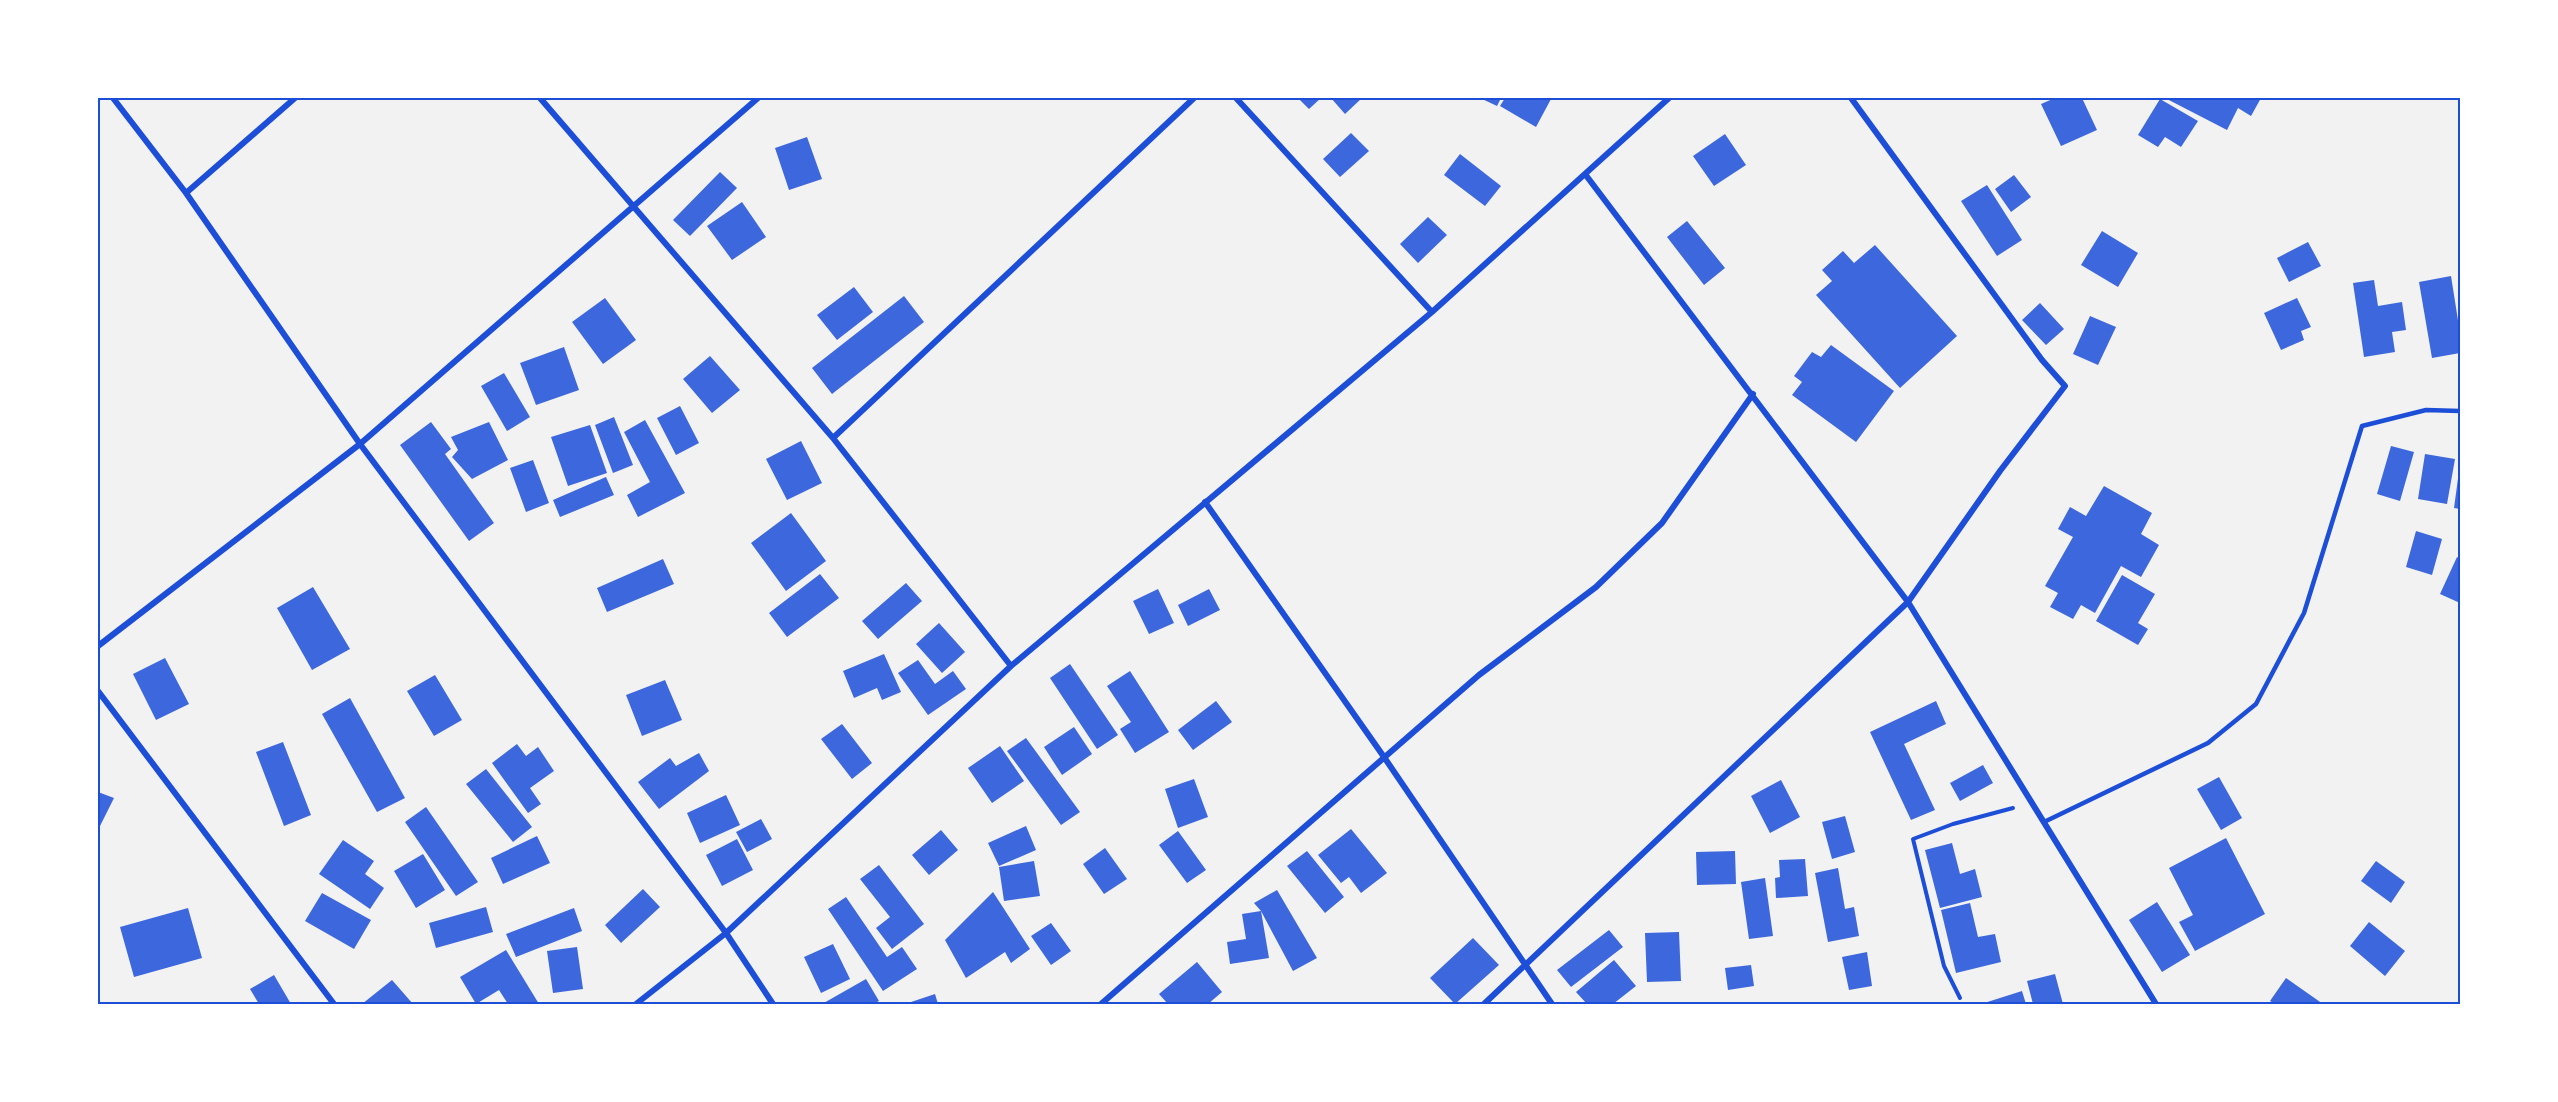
<svg xmlns="http://www.w3.org/2000/svg" width="2558" height="1102" font-family="Signika,sans-serif">
	<style>
		.building { fill: #3d67dc }
		.lines { fill: none; stroke-linecap: round; stroke-linejoin: round }
		.path { stroke: #1d4ed8; stroke-width: 4 }
		.service { stroke: #1d4ed8; stroke-width: 4.5 }
		.minor { stroke: #1d4ed8; stroke-width: 6 }
		.neatline { fill: none; stroke: #1d4ed8; stroke-width: 2 }
	</style>
	<rect width="100%" height="100%" fill="#f2f2f2"/>
	<!-- building -->
	<path class="building" d="M 1298,98 L 1321,98 L 1309,109 Z
		M 1331,98 L 1362,98 L 1345,114 Z
		M 1480,98 L 1501,98 L 1497,106 Z
		M 1505,98 L 1548,98 L 1551,99 L 1536,127 L 1500,106 Z
		M 2055,98 L 2082,98 L 2097,130 L 2061,146 L 2041,104 Z
		M 2165,98 L 2261,98 L 2251,116 L 2238,108 L 2227,130 Z
		M 2160,99 L 2198,121 L 2181,147 L 2165,137 L 2158,147 L 2138,135 Z
		M 1351,133 L 1369,151 L 1340,177 L 1323,159 Z
		M 1725,134 L 1746,165 L 1714,186 L 1693,156 Z
		M 807,137 L 822,179 L 789,190 L 775,148 Z
		M 1460,154 L 1501,186 L 1485,206 L 1444,175 Z
		M 720,172 L 737,188 L 690,236 L 673,220 Z
		M 2014,175 L 2031,197 L 2011,212 L 1995,189 Z
		M 1987,185 L 2022,240 L 1997,256 L 1961,201 Z
		M 742,202 L 766,237 L 732,260 L 707,226 Z
		M 1428,217 L 1447,235 L 1418,263 L 1400,244 Z
		M 1687,221 L 1725,268 L 1704,285 L 1667,237 Z
		M 2102,231 L 2138,253 L 2118,287 L 2081,265 Z
		M 2308,242 L 2321,266 L 2289,282 L 2277,258 Z
		M 1875,245 L 1957,336 L 1900,388 L 1816,295 L 1832,281 L 1822,270 L 1843,251 L 1854,263 Z
		M 2451,276 L 2460,333 L 2460,353 L 2432,358 L 2419,282 Z
		M 2374,280 L 2378,306 L 2402,302 L 2406,330 L 2392,332 L 2395,352 L 2364,357 L 2353,283 Z
		M 854,287 L 873,312 L 837,340 L 817,315 Z
		M 904,296 L 924,322 L 832,394 L 812,368 Z
		M 605,298 L 636,340 L 603,364 L 572,322 Z
		M 2297,298 L 2311,327 L 2301,331 L 2304,340 L 2281,350 L 2264,313 Z
		M 2040,303 L 2064,329 L 2046,345 L 2022,320 Z
		M 2090,316 L 2116,327 L 2098,365 L 2073,354 Z
		M 1831,345 L 1894,391 L 1856,442 L 1792,395 L 1802,382 L 1794,376 L 1812,352 L 1821,357 Z
		M 564,347 L 579,390 L 536,405 L 520,363 Z
		M 710,356 L 740,390 L 712,413 L 683,379 Z
		M 504,373 L 530,417 L 507,431 L 481,386 Z
		M 680,406 L 699,443 L 676,455 L 657,418 Z
		M 614,417 L 633,465 L 613,473 L 595,425 Z
		M 645,420 L 685,493 L 638,517 L 627,495 L 650,482 L 624,432 Z
		M 431,422 L 451,449 L 445,454 L 494,523 L 469,541 L 400,445 Z
		M 489,422 L 508,460 L 472,479 L 452,457 L 458,450 L 451,437 Z
		M 590,425 L 607,473 L 568,486 L 551,437 Z
		M 801,441 L 822,483 L 787,500 L 766,459 Z
		M 2391,446 L 2414,452 L 2400,501 L 2377,494 Z
		M 2425,454 L 2455,459 L 2447,504 L 2418,499 Z
		M 533,460 L 549,503 L 526,512 L 510,468 Z
		M 2459,471 L 2460,471 L 2460,509 L 2454,508 Z
		M 606,477 L 614,495 L 560,517 L 553,500 Z
		M 2104,486 L 2152,513 L 2141,534 L 2159,545 L 2141,577 L 2121,566 L 2095,613 L 2081,605 L 2073,619 L 2050,607 L 2058,593 L 2045,586 L 2073,537 L 2058,529 L 2070,507 L 2086,516 Z
		M 791,513 L 826,561 L 786,591 L 751,543 Z
		M 2416,531 L 2442,539 L 2432,575 L 2406,567 Z
		M 2457,557 L 2460,559 L 2460,603 L 2440,594 Z
		M 663,559 L 674,584 L 607,612 L 597,588 Z
		M 820,574 L 839,598 L 787,637 L 769,613 Z
		M 2122,575 L 2155,594 L 2138,623 L 2148,629 L 2138,645 L 2096,621 Z
		M 906,583 L 922,601 L 878,639 L 862,621 Z
		M 313,587 L 350,649 L 312,670 L 277,608 Z
		M 1158,589 L 1174,623 L 1149,634 L 1133,601 Z
		M 1209,589 L 1220,610 L 1188,626 L 1178,605 Z
		M 939,623 L 965,652 L 942,673 L 916,644 Z
		M 884,654 L 901,692 L 882,700 L 877,688 L 854,698 L 843,671 Z
		M 165,658 L 189,704 L 156,720 L 133,674 Z
		M 918,660 L 935,684 L 953,671 L 966,689 L 928,715 L 898,673 Z
		M 1070,664 L 1118,735 L 1097,749 L 1050,678 Z
		M 1130,671 L 1169,732 L 1135,753 L 1120,729 L 1131,722 L 1107,686 Z
		M 435,675 L 462,720 L 434,736 L 407,691 Z
		M 665,680 L 682,720 L 642,736 L 626,695 Z
		M 350,698 L 405,798 L 377,812 L 322,714 Z
		M 1216,701 L 1232,722 L 1193,750 L 1178,730 Z
		M 1936,701 L 1946,724 L 1904,744 L 1935,810 L 1911,820 L 1870,732 Z
		M 842,724 L 872,763 L 852,779 L 821,739 Z
		M 1074,727 L 1092,754 L 1062,775 L 1044,747 Z
		M 1026,738 L 1080,812 L 1061,825 L 1007,751 Z
		M 283,742 L 311,815 L 284,826 L 256,752 Z
		M 517,744 L 526,756 L 538,747 L 554,771 L 530,788 L 541,804 L 528,813 L 492,763 Z
		M 1000,746 L 1024,781 L 992,803 L 968,768 Z
		M 699,753 L 709,771 L 659,809 L 638,782 L 670,758 L 676,766 Z
		M 1983,765 L 1993,783 L 1960,801 L 1950,783 Z
		M 486,769 L 532,827 L 513,842 L 466,784 Z
		M 2219,777 L 2242,818 L 2221,830 L 2197,789 Z
		M 1194,779 L 1208,817 L 1178,828 L 1165,789 Z
		M 1781,780 L 1800,817 L 1770,833 L 1751,796 Z
		M 98,792 L 114,798 L 98,830 Z
		M 726,795 L 740,825 L 700,843 L 687,813 Z
		M 426,807 L 478,882 L 456,896 L 405,822 Z
		M 1845,816 L 1855,852 L 1832,859 L 1822,822 Z
		M 761,819 L 772,839 L 747,852 L 736,832 Z
		M 1026,826 L 1036,850 L 999,866 L 988,843 Z
		M 1351,829 L 1387,873 L 1361,893 L 1349,877 L 1341,883 L 1318,855 Z
		M 941,830 L 958,850 L 929,875 L 912,855 Z
		M 1178,831 L 1206,870 L 1187,883 L 1159,845 Z
		M 537,836 L 550,863 L 503,884 L 491,858 Z
		M 2226,838 L 2265,914 L 2195,951 L 2179,922 L 2193,915 L 2169,868 Z
		M 737,839 L 753,870 L 722,886 L 706,855 Z
		M 343,840 L 374,861 L 365,874 L 384,888 L 370,909 L 319,874 Z
		M 1952,843 L 1960,874 L 1975,869 L 1982,897 L 1940,908 L 1925,850 Z
		M 1105,848 L 1127,879 L 1104,894 L 1083,864 Z
		M 1307,851 L 1344,897 L 1325,913 L 1287,866 Z
		M 1735,851 L 1736,884 L 1697,885 L 1696,852 Z
		M 423,854 L 445,890 L 416,908 L 394,871 Z
		M 1805,859 L 1808,896 L 1776,898 L 1775,878 L 1780,877 L 1779,860 Z
		M 1034,861 L 1040,896 L 1004,901 L 999,867 Z
		M 2376,861 L 2405,882 L 2391,903 L 2361,881 Z
		M 879,865 L 924,924 L 892,949 L 876,928 L 890,917 L 860,879 Z
		M 1838,868 L 1845,909 L 1854,907 L 1859,936 L 1828,942 L 1815,873 Z
		M 1765,878 L 1773,936 L 1749,939 L 1741,882 Z
		M 643,889 L 660,907 L 621,943 L 605,925 Z
		M 1277,890 L 1317,958 L 1293,971 L 1261,911 L 1269,958 L 1230,964 L 1227,942 L 1246,939 L 1242,914 L 1261,911 L 1254,903 Z
		M 993,892 L 1030,949 L 1011,963 L 1005,952 L 966,978 L 945,940 Z
		M 322,893 L 371,920 L 354,949 L 305,921 Z
		M 846,897 L 887,957 L 902,947 L 917,969 L 883,991 L 828,909 Z
		M 2157,902 L 2190,955 L 2162,972 L 2129,920 Z
		M 1970,903 L 1978,937 L 1995,934 L 2001,962 L 1956,973 L 1941,910 Z
		M 486,907 L 493,932 L 436,948 L 429,923 Z
		M 188,908 L 202,958 L 134,977 L 120,927 Z
		M 574,908 L 582,931 L 516,957 L 506,934 Z
		M 2369,922 L 2405,951 L 2385,976 L 2350,946 Z
		M 1051,923 L 1071,951 L 1051,965 L 1031,936 Z
		M 1609,930 L 1623,947 L 1571,987 L 1557,970 Z
		M 1679,932 L 1681,981 L 1647,982 L 1645,933 Z
		M 1473,938 L 1499,965 L 1455,1004 L 1430,978 Z
		M 833,944 L 850,979 L 821,993 L 804,957 Z
		M 577,947 L 583,989 L 553,993 L 547,951 Z
		M 506,950 L 539,1004 L 508,1004 L 499,990 L 476,1004 L 460,977 Z
		M 1867,952 L 1872,986 L 1849,990 L 1842,957 Z
		M 1614,960 L 1636,986 L 1613,1004 L 1587,1004 L 1576,992 Z
		M 1197,962 L 1222,992 L 1208,1004 L 1168,1004 L 1159,994 Z
		M 1751,965 L 1754,986 L 1728,990 L 1725,968 Z
		M 2055,974 L 2063,1004 L 2033,1004 L 2027,981 Z
		M 274,975 L 291,1004 L 259,1004 L 250,989 Z
		M 2286,978 L 2323,1004 L 2275,1004 L 2270,1001 Z
		M 866,979 L 879,1001 L 873,1004 L 822,1004 Z
		M 392,980 L 413,1004 L 362,1004 Z
		M 2022,991 L 2026,1004 L 1981,1004 Z
		M 935,994 L 938,1004 L 905,1004 Z"/>
	<g class="lines">
		<!-- path -->
		<path class="path" d="M 1960,998 L 1944,966 L 1913,839 L 1953,824 L 2013,808"/>
		<!-- service -->
		<path class="service" d="M 2044,822 L 2208,743 L 2256,704 L 2304,613 L 2362,426 L 2426,410 L 2460,411"/>
		<!-- minor -->
		<path class="minor" d="M 113,98 L 186,193 L 360,444 L 726,933 L 773,1004
			M 540,98 L 833,438 L 1011,666
			M 1236,98 L 1432,312
			M 1585,174 L 1908,602 L 2156,1004
			M 186,193 L 295,98
			M 833,438 L 1194,98
			M 1205,502 L 1384,757 L 1552,1004
			M 98,646 L 360,444 L 758,98
			M 98,691 L 334,1004
			M 636,1004 L 726,933 L 1011,666 L 1432,312 L 1669,98
			M 1101,1004 L 1479,675 L 1596,587 L 1662,523 L 1753,394
			M 1484,1004 L 1908,602 L 2000,471 L 2065,386 L 2042,360 L 1851,98"/>
	</g>
	<!-- border -->
	<rect width="2558" height="1102" fill="none" stroke="#ffffff" stroke-width="198"/>
	<rect x="99" y="99" width="2360" height="904" class="neatline"/>
</svg>
